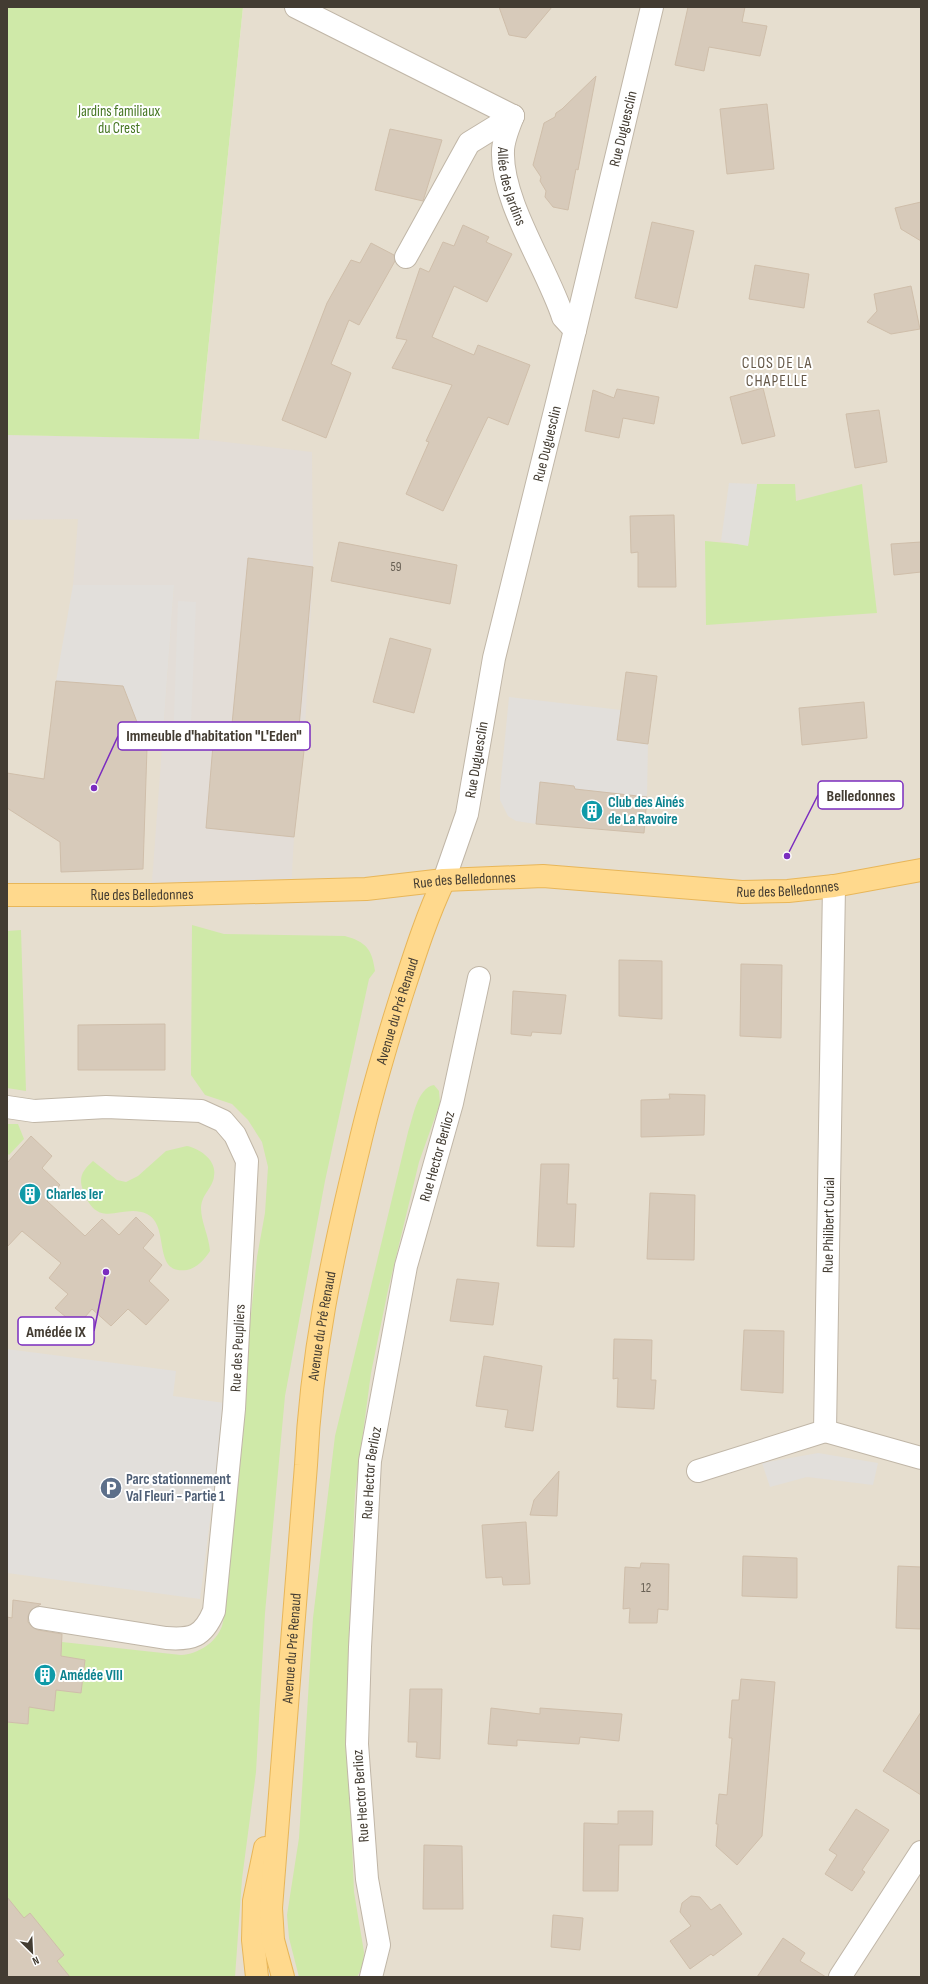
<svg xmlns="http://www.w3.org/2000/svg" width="928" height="1984" font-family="'Sofia Sans Condensed',sans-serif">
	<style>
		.residential { fill: #e6decf }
		.industrial { fill: #e3ddd7 }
		.green { fill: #cfe9a8 }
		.parking { fill: #e2dfdb }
		.building { fill: #d7caba; stroke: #cfbeaa }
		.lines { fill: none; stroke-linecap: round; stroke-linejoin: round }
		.minor-casing { stroke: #c0b6a7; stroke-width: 24 }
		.major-casing { stroke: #e8b659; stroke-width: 24 }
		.minor { stroke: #fff; stroke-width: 22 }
		.major { stroke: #ffd98d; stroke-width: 22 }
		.labels { text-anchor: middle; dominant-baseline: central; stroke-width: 4; stroke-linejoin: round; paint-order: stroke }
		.number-label { font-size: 13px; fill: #686054 }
		.park-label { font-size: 15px; fill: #477724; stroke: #fff }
		.street-label { font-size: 15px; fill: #433c32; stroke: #fff }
		.culture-label { font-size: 15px; font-weight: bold; fill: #0d838f; stroke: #fff; text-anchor: start }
		.service-label { font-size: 15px; font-weight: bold; fill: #4e5e75; stroke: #fff; text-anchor: start }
		.neighbourhood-label { font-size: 16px; letter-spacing: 1px; fill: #665949; stroke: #fff }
		.leader { fill: none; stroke: #7b2cbf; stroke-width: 1.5 }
		.callout-dot { fill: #7b2cbf; stroke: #fff; stroke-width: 1.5 }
		.callout { fill: #fff; stroke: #7b2cbf; stroke-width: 1.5 }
		.callout-label { font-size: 16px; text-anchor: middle; font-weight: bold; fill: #433c32 }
	</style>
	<rect width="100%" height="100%" fill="#f2ece2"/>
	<!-- residential -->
	<path class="residential" d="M 243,7 L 921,7 L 921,1977 L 7,1977 L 7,435 L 199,439 Z"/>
	<!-- industrial -->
	<path class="industrial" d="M 7,435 L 199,439 L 312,452 L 313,567 L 304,751 L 294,837 L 291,890 L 151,895 L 174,586 L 73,585 L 78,519 L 7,520 Z"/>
	<!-- green -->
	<path class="green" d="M 7,7 L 243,7 L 199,439 L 7,435 Z
		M 757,484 L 795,484 L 796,501 L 862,484 L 877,613 L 706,625 L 705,541 L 748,545 Z
		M 192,925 L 224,934 L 345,936 C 366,942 372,949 375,971 L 369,979 L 325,1181 L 285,1396 L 265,1613 L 256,1772 L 242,1879 L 235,1977 L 70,1977 L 57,1961 L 64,1955 L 31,1914 L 24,1918 L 7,1904 L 7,1722 L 28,1724 L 29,1707 L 56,1690 L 81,1693 L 85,1660 L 61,1656 L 62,1642 L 181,1655 C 198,1654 216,1643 222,1626 C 224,1620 224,1613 225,1607 L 243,1438 L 247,1353 L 257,1257 L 265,1213 L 268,1167 L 262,1142 L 248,1120 L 232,1104 L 205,1095 L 191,1075 Z
		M 21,930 L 26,1091 L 7,1088 L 7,931 Z
		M 434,1085 L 439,1091 L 440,1103 L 419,1162 L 388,1290 L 371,1373 L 355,1493 L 349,1636 L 349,1766 L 354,1892 L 364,1952 L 363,1966 L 357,1977 L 299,1977 L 289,1938 L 287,1915 L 299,1838 L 313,1618 L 335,1436 L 408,1132 C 413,1118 417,1088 434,1085 Z
		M 7,1124 L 18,1124 L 24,1139 L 9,1155 L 7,1153 Z
		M 187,1146 C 200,1149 217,1160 214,1176 C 213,1188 202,1193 201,1208 C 201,1222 209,1236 210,1251 C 205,1259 197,1268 187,1270 C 151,1275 171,1226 147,1214 C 122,1202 98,1233 83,1190 C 78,1177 83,1170 93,1161 L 117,1180 L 126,1182 L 138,1176 L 166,1151 Z"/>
	<!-- parking -->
	<path class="parking" d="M 729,483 L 757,484 L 748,546 L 721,541 Z
		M 73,585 L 174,585 L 162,747 L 147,748 L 123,686 L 56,681 Z
		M 178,601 L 196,602 L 190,747 L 173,746 Z
		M 509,697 L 621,710 L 617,740 L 648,744 L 647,797 L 575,789 L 540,782 L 536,824 L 516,821 L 508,816 L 500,800 L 500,789 Z
		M 7,1349 L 176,1371 L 173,1396 L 225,1403 L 200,1599 L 7,1573 Z
		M 818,1453 L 878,1463 L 873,1485 L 807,1477 L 770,1487 L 762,1463 Z"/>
	<!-- building -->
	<path class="building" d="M 499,7 L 552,7 L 526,38 L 509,35 Z
		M 688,7 L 745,7 L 742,22 L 767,26 L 760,56 L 709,47 L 704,71 L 675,65 Z
		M 596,76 L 578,170 L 576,169 L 568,210 L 553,207 L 545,197 L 546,191 L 540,181 L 541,177 L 533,165 L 544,123 L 555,117 L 556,113 L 562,109 Z
		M 767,104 L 774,169 L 727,174 L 720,109 Z
		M 390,129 L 442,140 L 423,201 L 375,190 Z
		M 921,202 L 921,241 L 901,229 L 895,208 Z
		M 652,222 L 694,231 L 677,308 L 635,298 Z
		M 463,225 L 489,237 L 486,242 L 512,254 L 487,302 L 454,286 L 432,337 L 474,355 L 478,345 L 530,365 L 508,425 L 488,417 L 443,511 L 406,494 L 429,442 L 426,441 L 452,385 L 392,368 L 407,340 L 396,338 L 420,268 L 429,272 L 443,242 L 454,246 Z
		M 371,243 L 394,255 L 395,261 L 359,325 L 349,320 L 331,364 L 351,373 L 326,438 L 282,420 L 327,303 L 351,260 L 360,263 Z
		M 755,265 L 809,274 L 804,308 L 749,299 Z
		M 911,286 L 920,329 L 891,334 L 867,322 L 877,311 L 874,294 Z
		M 763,388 L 775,436 L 742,444 L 730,397 Z
		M 617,389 L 659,397 L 654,424 L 623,418 L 619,438 L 585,431 L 593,390 L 614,398 Z
		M 879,410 L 887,462 L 855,468 L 846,414 Z
		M 674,515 L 676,587 L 638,587 L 638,552 L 631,553 L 630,516 Z
		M 339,542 L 457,565 L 450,604 L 331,581 Z
		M 921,542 L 921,572 L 894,575 L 891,544 Z
		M 248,558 L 313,567 L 297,750 L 304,751 L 294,837 L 206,828 L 213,745 L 230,745 Z
		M 390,638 L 431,649 L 414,713 L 373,702 Z
		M 626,672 L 657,676 L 648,744 L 617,740 Z
		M 56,681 L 123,686 L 147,748 L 143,869 L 61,872 L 60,842 L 7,808 L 7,773 L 44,779 Z
		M 864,702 L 867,738 L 802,745 L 799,708 Z
		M 540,782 L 574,786 L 575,789 L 647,797 L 644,833 L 536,824 Z
		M 619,960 L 662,961 L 662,1019 L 619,1016 Z
		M 741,964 L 782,965 L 781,1038 L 740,1036 Z
		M 513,991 L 566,995 L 561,1034 L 532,1032 L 531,1036 L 511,1034 Z
		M 165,1024 L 165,1070 L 78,1070 L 78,1025 Z
		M 669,1094 L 705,1095 L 704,1135 L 641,1137 L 641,1100 L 670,1099 Z
		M 31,1136 L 52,1156 L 42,1168 L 60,1185 L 47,1201 L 85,1236 L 102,1219 L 119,1235 L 136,1217 L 154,1235 L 143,1248 L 162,1265 L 149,1281 L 169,1300 L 146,1325 L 128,1309 L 111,1326 L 92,1309 L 77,1326 L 55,1308 L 68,1294 L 49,1278 L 61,1263 L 22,1231 L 7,1247 L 7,1163 Z
		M 541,1164 L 569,1164 L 567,1204 L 576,1204 L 574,1247 L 537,1246 Z
		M 650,1193 L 695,1195 L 694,1260 L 647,1259 Z
		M 457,1279 L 499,1283 L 493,1325 L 450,1321 Z
		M 744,1330 L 784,1331 L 783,1393 L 741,1390 Z
		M 614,1339 L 652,1340 L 651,1380 L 656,1380 L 654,1409 L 617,1407 L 618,1378 L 613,1379 Z
		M 484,1356 L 542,1366 L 533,1431 L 505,1427 L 508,1410 L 476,1406 Z
		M 559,1471 L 557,1516 L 530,1515 L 534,1500 Z
		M 526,1522 L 530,1584 L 503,1585 L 502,1577 L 486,1578 L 482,1525 Z
		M 743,1556 L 797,1558 L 797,1598 L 742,1596 Z
		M 641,1563 L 669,1564 L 668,1610 L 658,1609 L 657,1623 L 629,1623 L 630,1608 L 623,1609 L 625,1567 L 640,1568 Z
		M 898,1566 L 921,1567 L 921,1629 L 896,1628 Z
		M 13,1600 L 41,1604 L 31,1610 L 28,1616 L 28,1622 L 32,1627 L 38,1630 L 62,1634 L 61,1656 L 85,1660 L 81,1693 L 56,1690 L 54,1711 L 29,1707 L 28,1724 L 7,1722 L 7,1617 L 12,1618 Z
		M 741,1679 L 775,1682 L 762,1836 L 737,1865 L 716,1846 L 718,1824 L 716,1824 L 719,1794 L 727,1795 L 732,1738 L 729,1738 L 732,1700 L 739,1700 Z
		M 410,1689 L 442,1689 L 440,1759 L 416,1757 L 417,1742 L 408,1742 Z
		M 491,1708 L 540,1714 L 540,1708 L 622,1714 L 619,1741 L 580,1737 L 579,1744 L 517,1740 L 517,1746 L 488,1744 Z
		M 921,1712 L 921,1795 L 883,1771 Z
		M 856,1809 L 889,1830 L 862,1870 L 865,1872 L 852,1891 L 825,1874 L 837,1855 L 829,1850 Z
		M 618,1811 L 653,1811 L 652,1845 L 619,1845 L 618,1891 L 583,1891 L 584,1823 L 618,1824 Z
		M 424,1845 L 462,1846 L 463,1909 L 423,1909 Z
		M 691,1896 L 700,1897 L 711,1910 L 720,1904 L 742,1934 L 713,1956 L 711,1954 L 690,1969 L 670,1941 L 691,1926 L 680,1912 L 682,1903 Z
		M 7,1897 L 24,1918 L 30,1913 L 64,1955 L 57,1961 L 70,1977 L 7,1977 Z
		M 553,1915 L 583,1918 L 580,1950 L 551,1947 Z
		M 783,1938 L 805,1953 L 800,1961 L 826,1977 L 757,1977 Z"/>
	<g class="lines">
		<!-- minor casing -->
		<g class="minor-casing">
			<g id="minor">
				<path d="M 296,7 L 513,116"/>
				<path id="s1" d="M 513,116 C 509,126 503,140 503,151 C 501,201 547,268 563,317 L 575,330"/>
				<path d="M 406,257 L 469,143 L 513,116"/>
				<path id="s2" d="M 444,880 L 467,814 L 494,658 L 575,330 L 652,7"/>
				<path d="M 7,1107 L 34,1111 L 106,1107 L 201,1111 L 223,1121 L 235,1135 L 247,1161 L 234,1409 L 214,1611 C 203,1637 192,1640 166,1638 L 40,1618"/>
				<path d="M 825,1431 L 921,1458"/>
				<path id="s3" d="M 698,1471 L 825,1431 L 834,886"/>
				<path id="s4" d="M 371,1977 L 379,1945 L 367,1879 L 357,1744 L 360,1647 L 370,1461 L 406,1266 L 452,1103 L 479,978"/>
				<path d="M 840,1977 L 921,1852"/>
			</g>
		</g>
		<!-- major casing -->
		<g class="major-casing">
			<g id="major">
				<path id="s5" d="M 7,895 L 151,895 L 366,889 L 444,880 L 543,876 L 742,892 L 788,891 L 834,886 L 921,870"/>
				<path d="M 257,1977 L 253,1940 L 254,1901 L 265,1848"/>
				<path id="s6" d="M 283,1977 L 273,1940 L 271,1908 L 306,1465 C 311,1356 332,1257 358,1151 C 370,1099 385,1048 401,997 C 414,957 426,918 444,880"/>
			</g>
		</g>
		<!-- minor -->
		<use href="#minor" class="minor"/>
		<!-- major -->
		<use href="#major" class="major"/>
	</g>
	<!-- icons -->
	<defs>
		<g id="building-disc" transform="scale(1.15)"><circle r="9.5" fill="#0f9aa8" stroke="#fff"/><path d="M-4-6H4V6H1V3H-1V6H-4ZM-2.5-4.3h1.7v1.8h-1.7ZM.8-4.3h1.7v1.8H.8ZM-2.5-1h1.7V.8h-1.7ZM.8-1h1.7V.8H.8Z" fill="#fff"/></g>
		<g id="parking-disc" transform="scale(1.15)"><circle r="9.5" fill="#5c6f8a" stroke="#fff"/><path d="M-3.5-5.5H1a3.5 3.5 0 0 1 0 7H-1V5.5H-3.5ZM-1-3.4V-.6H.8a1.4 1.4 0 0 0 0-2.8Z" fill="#fff"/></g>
	</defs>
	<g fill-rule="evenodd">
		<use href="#building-disc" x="592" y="811"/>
		<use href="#building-disc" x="30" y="1194"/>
		<use href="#parking-disc" x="111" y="1488"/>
		<use href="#building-disc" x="45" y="1675"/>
	</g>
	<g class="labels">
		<!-- number labels -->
		<g class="number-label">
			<text x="396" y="567">59</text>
			<text x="646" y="1588">12</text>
		</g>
		<!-- park labels -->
		<g class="park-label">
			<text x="119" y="111">Jardins familiaux<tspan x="119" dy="17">du Crest</tspan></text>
		</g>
		<!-- street labels -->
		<g class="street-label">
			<text stroke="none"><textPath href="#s2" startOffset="773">Rue Duguesclin</textPath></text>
			<text stroke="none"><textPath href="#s1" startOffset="73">Allée des Jardins</textPath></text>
			<text stroke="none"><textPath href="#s2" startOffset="449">Rue Duguesclin</textPath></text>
			<text stroke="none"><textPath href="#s2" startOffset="125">Rue Duguesclin</textPath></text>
			<text stroke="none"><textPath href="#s5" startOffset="458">Rue des Belledonnes</textPath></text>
			<text stroke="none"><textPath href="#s5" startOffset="782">Rue des Belledonnes</textPath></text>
			<text stroke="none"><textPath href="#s5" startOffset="135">Rue des Belledonnes</textPath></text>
			<text stroke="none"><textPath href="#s6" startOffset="979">Avenue du Pré Renaud</textPath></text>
			<text stroke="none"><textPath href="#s4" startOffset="831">Rue Hector Berlioz</textPath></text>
			<text stroke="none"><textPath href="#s3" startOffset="339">Rue Philibert Curial</textPath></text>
			<text stroke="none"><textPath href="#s6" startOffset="655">Avenue du Pré Renaud</textPath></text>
			<text transform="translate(238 1348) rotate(-87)">Rue des Peupliers</text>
			<text stroke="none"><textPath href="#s4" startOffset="507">Rue Hector Berlioz</textPath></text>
			<text stroke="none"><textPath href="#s6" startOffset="331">Avenue du Pré Renaud</textPath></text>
			<text transform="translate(361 1796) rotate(-94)">Rue Hector Berlioz</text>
		</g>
		<!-- culture labels -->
		<g class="culture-label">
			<text x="608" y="802">Club des Ainés<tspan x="608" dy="17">de La Ravoire</tspan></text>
			<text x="46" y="1194">Charles Ier</text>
			<text x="60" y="1675">Amédée VIII</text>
		</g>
		<!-- service labels -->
		<g class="service-label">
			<text x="126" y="1479">Parc stationnement<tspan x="126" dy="17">Val Fleuri - Partie 1</tspan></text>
		</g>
		<!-- neighbourhood labels -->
		<g class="neighbourhood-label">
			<text x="777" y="363">CLOS DE LA<tspan x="777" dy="18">CHAPELLE</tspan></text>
		</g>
	</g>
	<!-- callouts -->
	<path class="leader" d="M94 788L118 736M787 856L818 795M106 1272L94 1331"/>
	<g class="callout-dot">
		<circle cx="94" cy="788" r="4"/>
		<circle cx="787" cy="856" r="4"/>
		<circle cx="106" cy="1272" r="4"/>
	</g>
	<g class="callout">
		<rect x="118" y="722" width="192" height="28" rx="4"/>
		<rect x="818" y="781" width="85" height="28" rx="4"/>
		<rect x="18" y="1317" width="76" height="28" rx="4"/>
	</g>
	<g class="callout-label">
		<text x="214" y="741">Immeuble d'habitation "L'Eden"</text>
		<text x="861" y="801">Belledonnes</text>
		<text x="56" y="1337">Amédée IX</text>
	</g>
	<!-- border -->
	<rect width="928" height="1984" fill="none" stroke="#433c32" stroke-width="16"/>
	<!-- north arrow -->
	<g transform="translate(32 1952) rotate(156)" stroke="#ffffff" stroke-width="3" paint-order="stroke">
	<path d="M0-3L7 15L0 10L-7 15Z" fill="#433c32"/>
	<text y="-6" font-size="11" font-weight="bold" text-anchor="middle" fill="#433c32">N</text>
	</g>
</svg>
